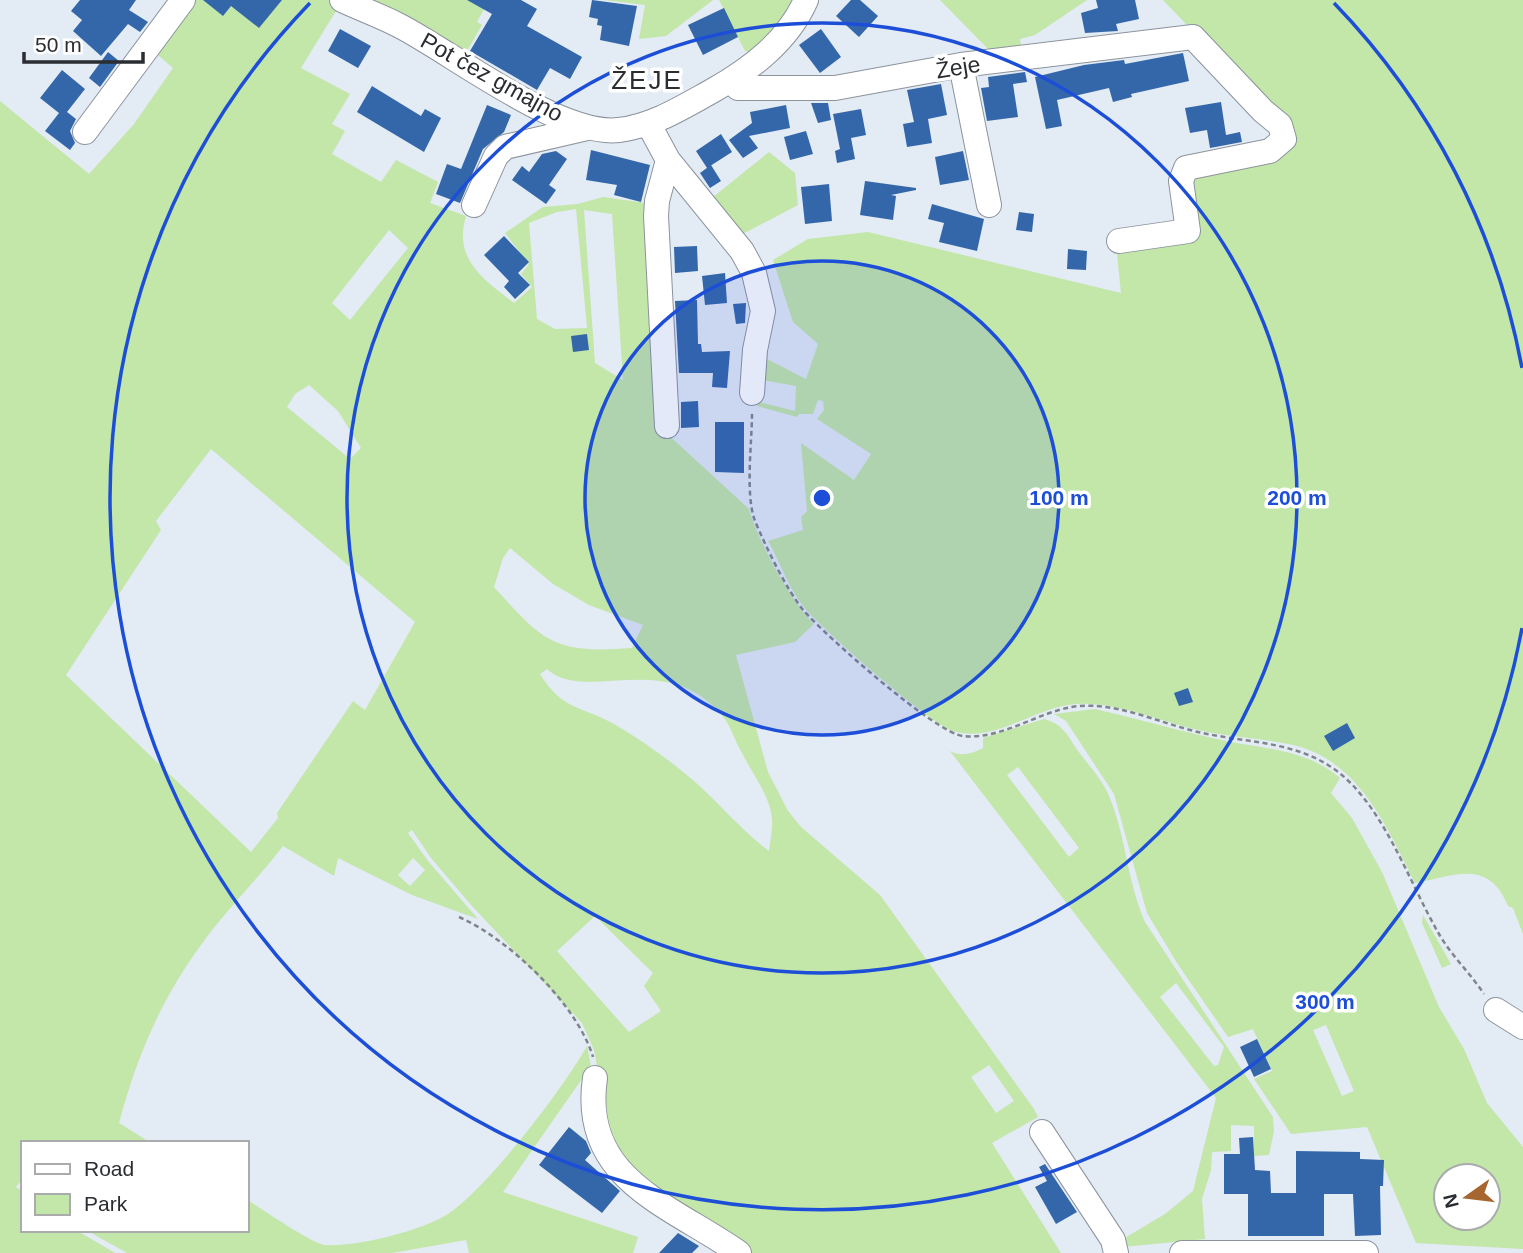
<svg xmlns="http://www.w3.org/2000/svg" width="1523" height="1253" font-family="Helvetica,sans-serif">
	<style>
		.green { fill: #c3e6a9; fill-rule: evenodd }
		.building { fill: #3467aa }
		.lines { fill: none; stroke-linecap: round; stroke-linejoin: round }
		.minor-casing { stroke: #8c939d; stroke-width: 26 }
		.path { stroke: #80858c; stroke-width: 2.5; stroke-dasharray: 5 3.5; stroke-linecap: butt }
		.minor { stroke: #fff; stroke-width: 24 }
		.ring { fill: none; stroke: #1d4ed8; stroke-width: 3.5 }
		.labels { text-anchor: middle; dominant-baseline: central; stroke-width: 7; stroke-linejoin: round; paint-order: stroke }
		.street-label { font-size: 23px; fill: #2a2d31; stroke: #fff }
		.quarter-label { font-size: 26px; letter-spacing: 2px; fill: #2a2d31; stroke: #fff }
		.centre { fill: #1d4ed8; stroke: #fff; stroke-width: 3.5 }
		.ring-label { font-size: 21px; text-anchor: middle; font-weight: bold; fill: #1d4ed8; stroke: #fff; stroke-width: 7; stroke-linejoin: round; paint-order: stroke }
	</style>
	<rect width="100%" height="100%" fill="#e3ebf5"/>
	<!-- green -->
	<path class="green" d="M 189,0 L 328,0 L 339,6 L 301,68 L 350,94 L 332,124 L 345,131 L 332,154 L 381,182 L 396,160 L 438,182 L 430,203 L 466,216 C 453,259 483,279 514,303 L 532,287 L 521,274 L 529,264 L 505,233 L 543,207 L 578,204 L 603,197 L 653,204 L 662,429 L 749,509 C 758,541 791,601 814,624 L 795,642 L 736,655 L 768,772 L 788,811 L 801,827 L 880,895 L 1034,1109 L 1038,1117 L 992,1143 L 1061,1253 L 747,1253 L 614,1157 L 594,1050 L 582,1023 L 472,906 L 431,858 L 412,830 L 408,833 L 428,861 L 478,919 L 412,895 L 338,858 L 334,876 L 283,846 C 257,880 226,910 201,945 C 161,999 136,1059 119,1123 L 151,1143 L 23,1143 L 23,1185 L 19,1183 L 16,1187 L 23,1192 L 23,1230 L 76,1230 L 115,1253 L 0,1253 L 0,101 L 89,174 L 134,124 L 173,68 L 153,51 ZM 576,209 L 587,328 L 555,329 L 537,319 L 529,223 L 557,212 ZM 584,210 L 612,214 L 623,380 L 595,363 ZM 389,230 L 408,248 L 350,320 L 332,303 ZM 309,385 L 338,411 L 361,448 L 350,459 L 287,407 L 295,394 ZM 211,449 L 415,622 L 365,710 L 353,701 L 277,813 L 278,818 L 251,852 L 66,675 L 161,530 L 156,521 ZM 510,548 L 553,584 L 589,605 L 643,625 L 632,648 C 555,654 544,643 494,587 L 503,558 ZM 547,669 C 586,705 667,646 724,718 C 731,727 735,741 741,751 C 751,772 770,795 772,819 C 773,829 770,841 769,851 C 742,831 719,803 694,781 C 670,760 641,740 614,724 C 580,705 563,711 540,674 ZM 413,858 L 425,870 L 410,886 L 398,875 ZM 595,916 L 653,973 L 644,986 L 661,1011 L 629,1032 L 557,951 ZM 989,1065 L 1014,1101 L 996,1113 L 971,1077 Z
		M 352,0 L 489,0 L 477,22 L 482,25 L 463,58 Z
		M 604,0 L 713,0 L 666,36 L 639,39 L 645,5 Z
		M 719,0 L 797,0 L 754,54 L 745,51 Z
		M 940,0 L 1087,0 L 1035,35 L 1020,39 L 1022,54 L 992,53 Z
		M 1163,0 L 1523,0 L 1523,934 L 1513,908 L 1508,906 C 1488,857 1453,877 1415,883 C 1388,829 1359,760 1293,745 C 1261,738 1226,737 1194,729 C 1157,720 1114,701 1075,704 C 1035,707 994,744 953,731 C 930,724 820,628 803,606 C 788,587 780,562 768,541 L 803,530 L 801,517 L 807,511 L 801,443 L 854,480 L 871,454 L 817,419 L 824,410 L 823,401 L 818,400 L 813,414 L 799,414 L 797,417 L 757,406 L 759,355 L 806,379 L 818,344 L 793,322 L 773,260 L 808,239 L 868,232 L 1121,293 L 1116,244 L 1181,237 L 1190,244 L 1195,240 L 1186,180 L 1285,149 L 1206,45 ZM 762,380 L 796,386 L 795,411 L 759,402 Z
		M 769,152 L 795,173 L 798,205 L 737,237 L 707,202 Z
		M 1095,709 C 1134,718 1173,729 1212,738 C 1257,749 1304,747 1340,778 L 1331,793 L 1352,818 L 1382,872 L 1439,1007 L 1464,1049 L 1487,1103 L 1523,1147 L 1523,1249 L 1416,1243 L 1367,1127 L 1291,1134 L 1254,1079 L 1272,1071 L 1253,1029 L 1228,1037 L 1177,963 L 1147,913 L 1114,794 L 1066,721 L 1054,714 ZM 1326,1025 L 1354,1091 L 1342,1096 L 1313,1030 ZM 1446,1176 L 1488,1176 L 1488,1218 L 1446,1218 Z
		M 1044,719 C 1063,724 1068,736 1078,751 C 1089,766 1102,779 1109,796 C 1126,836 1127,881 1145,922 L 1273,1117 L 1274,1131 L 1269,1155 L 1254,1156 L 1254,1126 L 1231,1125 L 1231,1151 L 1212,1152 L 1211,1170 L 1202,1199 L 1205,1239 L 1123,1247 L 1118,1242 L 1165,1214 L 1193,1191 L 1216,1098 L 950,751 C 961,757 972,754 983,748 L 983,738 ZM 1018,767 L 1079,848 L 1069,857 L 1007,775 ZM 1176,983 L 1224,1047 L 1218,1065 L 1214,1066 L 1160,997 Z
		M 1423,915 L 1451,964 L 1442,968 L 1422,923 Z
		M 587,1046 L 591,1066 L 503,1192 L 638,1237 L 633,1253 L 469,1253 L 466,1240 L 392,1253 L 127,1253 L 86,1230 L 247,1230 L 247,1200 C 261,1208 312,1244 325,1245 C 357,1247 421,1231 448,1214 C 488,1187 563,1089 587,1046 Z"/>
	<!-- building -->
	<path class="building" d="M 80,0 L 136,0 L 129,10 L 148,22 L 140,32 L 128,24 L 101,56 L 73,31 L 82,20 L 71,11 Z
		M 203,0 L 282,0 L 259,28 L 231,6 L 223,16 Z
		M 467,0 L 521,0 L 537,9 L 527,26 L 582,57 L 570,79 L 550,68 L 537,90 L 470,51 L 492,14 Z
		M 592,0 L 637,6 L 629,46 L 600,40 L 602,26 L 597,25 L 598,19 L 589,17 Z
		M 851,0 L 860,0 L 878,16 L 859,37 L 836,16 Z
		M 1096,0 L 1135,0 L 1139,19 L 1116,24 L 1118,31 L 1085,33 L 1081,13 L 1098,8 Z
		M 724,8 L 738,37 L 703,55 L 688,25 Z
		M 340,29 L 371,46 L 358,68 L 328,51 Z
		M 821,29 L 841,57 L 820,73 L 799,45 Z
		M 108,52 L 119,61 L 100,87 L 89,78 Z
		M 1183,53 L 1189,81 L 1131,94 L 1132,97 L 1113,102 L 1109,88 L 1057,100 L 1062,126 L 1046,129 L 1035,77 L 1084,65 L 1124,60 L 1125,64 Z
		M 62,70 L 85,89 L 67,112 L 76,119 L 70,131 L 75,143 L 70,150 L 45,131 L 59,113 L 40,98 Z
		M 1025,72 L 1027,82 L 1013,84 L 1018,117 L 987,121 L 981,88 L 989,87 L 988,77 Z
		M 941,84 L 947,115 L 928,119 L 932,143 L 907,147 L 903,124 L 914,122 L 907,90 Z
		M 372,86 L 421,116 L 425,109 L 441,118 L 424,152 L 357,112 Z
		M 1221,102 L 1226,135 L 1240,132 L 1242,142 L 1210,148 L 1207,130 L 1190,133 L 1185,108 Z
		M 811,103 L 828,103 L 831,120 L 818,123 Z
		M 487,105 L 511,115 L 504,132 L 483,149 L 460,203 L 436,194 L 447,164 L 461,169 Z
		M 786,105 L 790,128 L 749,136 L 758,148 L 743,158 L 729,140 L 752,123 L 750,112 Z
		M 861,109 L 866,135 L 851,138 L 855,159 L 837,163 L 835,151 L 840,149 L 833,114 Z
		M 806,131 L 813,154 L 790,160 L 784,137 Z
		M 721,134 L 732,152 L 707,168 L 696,151 Z
		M 591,150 L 650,165 L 641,202 L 614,195 L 617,185 L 586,180 Z
		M 556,151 L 567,159 L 549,185 L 556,190 L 546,204 L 512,180 L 522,166 L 529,172 L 542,154 Z
		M 963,151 L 969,180 L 940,185 L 935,157 Z
		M 711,165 L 721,181 L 710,188 L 700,173 Z
		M 865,181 L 916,188 L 916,190 L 891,195 L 896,196 L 893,220 L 860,215 Z
		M 829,184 L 832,221 L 805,224 L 801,187 Z
		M 932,204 L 984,219 L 977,251 L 939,242 L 944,223 L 928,219 Z
		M 1019,212 L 1034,214 L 1032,232 L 1016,230 Z
		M 504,236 L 529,262 L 518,273 L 530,285 L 515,299 L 504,287 L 509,281 L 484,255 Z
		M 697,246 L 698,271 L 675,273 L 674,247 Z
		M 1068,249 L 1087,251 L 1086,270 L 1067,269 Z
		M 725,273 L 727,303 L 705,305 L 702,276 Z
		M 697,300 L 698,344 L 701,344 L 702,352 L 730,351 L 727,388 L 712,387 L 713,373 L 679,373 L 675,301 Z
		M 746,303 L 745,323 L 736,324 L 733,304 Z
		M 587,334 L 589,350 L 573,352 L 571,336 Z
		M 698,401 L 699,427 L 681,428 L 681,402 Z
		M 715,422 L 744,422 L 744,473 L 715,472 Z
		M 1188,688 L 1193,702 L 1179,706 L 1174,693 Z
		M 1347,723 L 1355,738 L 1333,751 L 1324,736 Z
		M 1257,1039 L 1271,1069 L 1254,1077 L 1240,1047 Z
		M 569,1127 L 586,1141 L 591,1153 L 585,1160 L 620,1191 L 602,1213 L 539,1165 Z
		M 1253,1137 L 1255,1170 L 1270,1171 L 1271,1193 L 1296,1193 L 1296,1151 L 1360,1152 L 1360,1159 L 1384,1160 L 1383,1186 L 1380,1186 L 1381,1235 L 1355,1236 L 1353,1194 L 1324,1194 L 1324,1236 L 1248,1236 L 1248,1194 L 1224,1194 L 1224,1154 L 1240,1154 L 1239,1138 Z
		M 1045,1164 L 1077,1212 L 1056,1224 L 1035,1187 L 1047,1181 L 1039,1167 Z
		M 678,1233 L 699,1246 L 692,1253 L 659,1253 Z"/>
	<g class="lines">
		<!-- minor casing -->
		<g class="minor-casing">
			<path id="minor" d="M 342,0 C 361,9 381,16 400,26 C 454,54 560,137 619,130 C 653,126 683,107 712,91 C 751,69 788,41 806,0
				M 961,65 L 989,205
				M 731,80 L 738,88 L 835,88 L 961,65 L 1193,37 L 1263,111 L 1280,125 L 1284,139 L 1270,151 L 1186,168 L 1181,181 L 1188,231 L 1119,241
				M 648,123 L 668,160 L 742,251 L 754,273 L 763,311 L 755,350 L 752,393
				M 85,132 L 183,0
				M 474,205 L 496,156 L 505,147 L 587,128
				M 667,426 L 656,216 L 657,201 L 668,160
				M 1496,1010 L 1523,1027
				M 595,1078 C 580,1180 671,1205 739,1253
				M 1042,1132 L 1113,1240 L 1116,1253
				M 1182,1253 L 1366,1253"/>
		</g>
		<!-- path -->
		<path class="path" d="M 752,414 C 752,442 745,495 755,521 C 766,547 786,589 804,611 C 826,636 935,733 963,736 C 1001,740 1036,713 1072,707 C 1113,700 1159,723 1198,732 C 1241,742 1290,741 1328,765 C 1381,797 1408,881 1439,934 C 1451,955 1470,973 1484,994
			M 459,917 C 509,939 577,1004 593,1057"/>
		<!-- minor -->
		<use href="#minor" class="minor"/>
	</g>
	<!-- distance rings -->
	<circle cx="822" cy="498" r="237" fill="#1d4ed8" fill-opacity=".12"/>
	<g class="ring">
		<circle cx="822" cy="498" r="237"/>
		<circle cx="822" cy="498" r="475"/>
		<path d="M1522 628A712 712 0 1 1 310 3M1334 3A712 712 0 0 1 1522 368"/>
	</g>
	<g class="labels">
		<!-- street labels -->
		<g class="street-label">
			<text transform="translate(958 67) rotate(-9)">Žeje</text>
			<text transform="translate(492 77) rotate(29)">Pot čez gmajno</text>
		</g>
		<!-- quarter labels -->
		<g class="quarter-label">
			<text x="647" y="80">ŽEJE</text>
		</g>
	</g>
	<circle cx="822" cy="498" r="10" class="centre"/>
	<g class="ring-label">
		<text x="1059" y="505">100 m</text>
		<text x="1297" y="505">200 m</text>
		<text x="1325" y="1009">300 m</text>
	</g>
	<!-- legend -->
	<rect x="21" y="1141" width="228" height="91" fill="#ffffff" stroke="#aaabad" stroke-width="2"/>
	<rect x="35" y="1164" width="35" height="10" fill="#ffffff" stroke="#aaabad" stroke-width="2"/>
	<text x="84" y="1176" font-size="21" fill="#2a2d31">Road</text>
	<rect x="35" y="1194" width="35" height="21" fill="#c3e6a9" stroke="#aaabad" stroke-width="2"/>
	<text x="84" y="1211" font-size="21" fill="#2a2d31">Park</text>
	<!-- north arrow -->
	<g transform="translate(1467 1197) rotate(256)"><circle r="33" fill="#ffffff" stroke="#aaabad" stroke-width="2"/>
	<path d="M0-5L12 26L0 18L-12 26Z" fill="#a6662f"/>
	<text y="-10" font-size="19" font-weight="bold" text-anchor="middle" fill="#2a2d31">N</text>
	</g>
	<!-- scale -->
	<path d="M24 52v10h119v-10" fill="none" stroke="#2a2d31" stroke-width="3.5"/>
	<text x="35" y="52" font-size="21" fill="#2a2d31" stroke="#ffffff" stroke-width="5" paint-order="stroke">50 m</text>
</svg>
